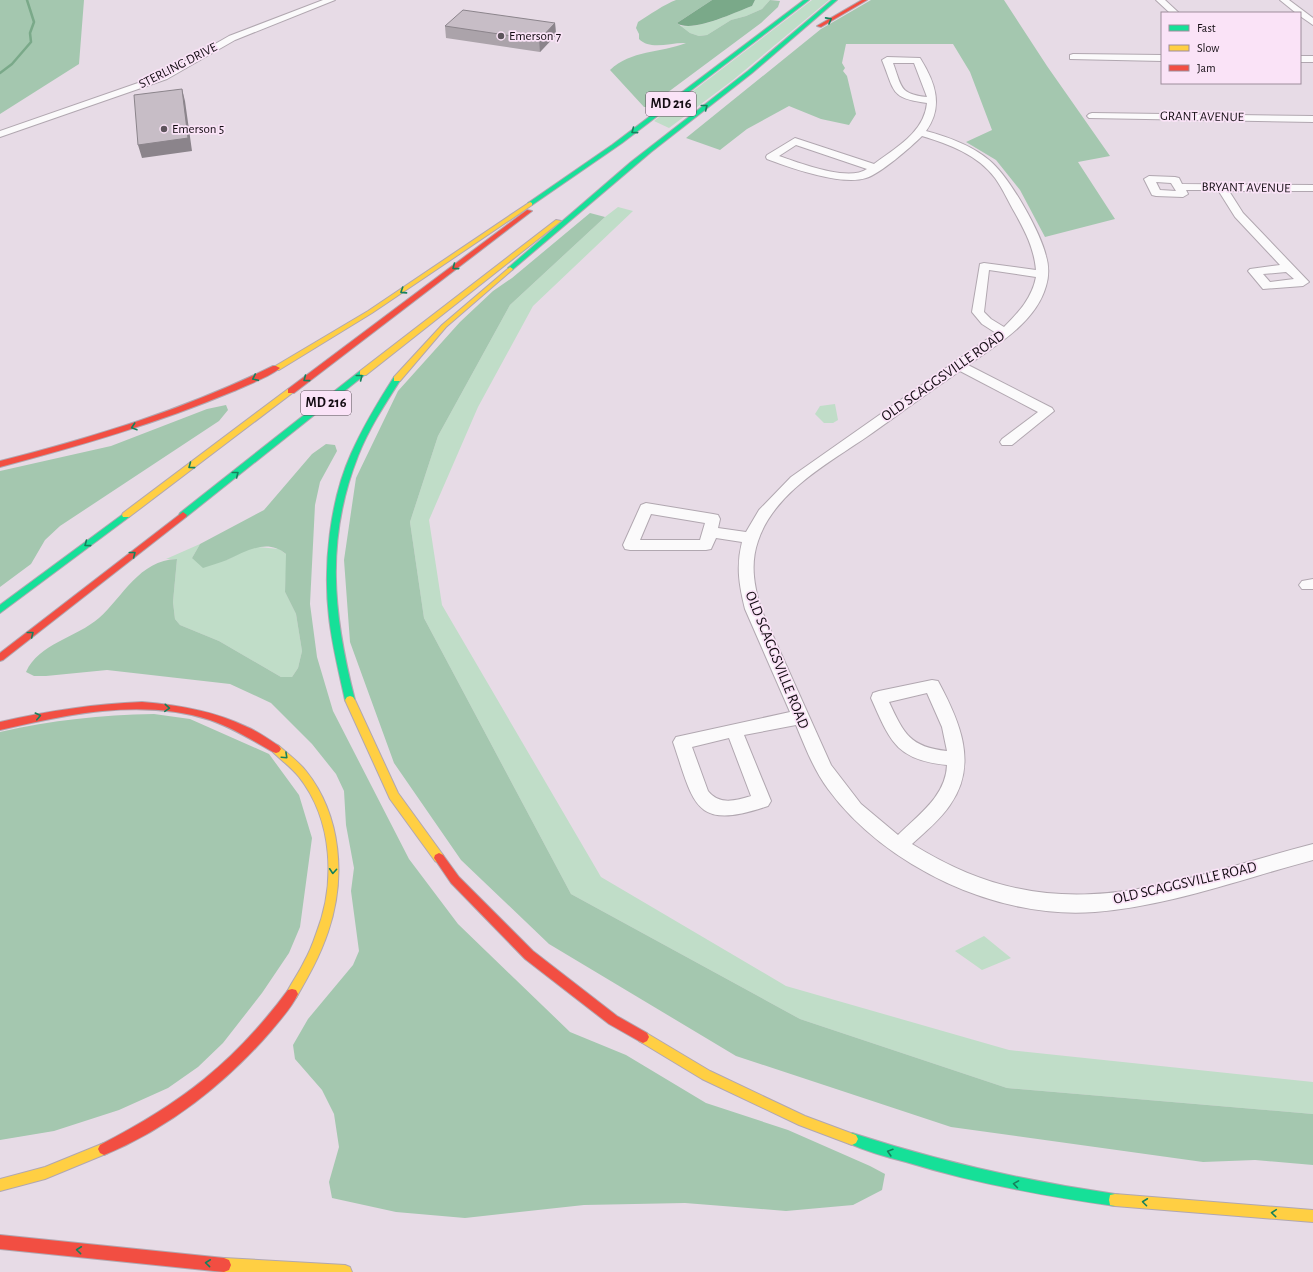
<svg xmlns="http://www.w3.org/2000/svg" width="1313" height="1272" font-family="'Alegreya Sans',sans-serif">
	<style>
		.green { fill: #c0ddc8 }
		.forest { fill: #a4c7af }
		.water { fill: #7aa989 }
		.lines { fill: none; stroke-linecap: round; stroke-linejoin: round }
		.stream { stroke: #7aa989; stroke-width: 2.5 }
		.street-casing { stroke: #b1a7b0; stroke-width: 2 }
		.fast-casing { stroke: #b1a7b0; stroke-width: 2 }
		.slow-casing { stroke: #b1a7b0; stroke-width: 2 }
		.jam-casing { stroke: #b1a7b0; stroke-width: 2 }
		.street { fill: #fbfafb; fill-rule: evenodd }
		.fast { fill: #16e098; fill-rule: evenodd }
		.slow { fill: #ffcf43; fill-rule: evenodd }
		.jam { fill: #f24e42; fill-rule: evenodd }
		.wall { fill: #aba3aa }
		.shaded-wall { fill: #8b848b }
		.building { fill: #c7bdc6; stroke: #8b848b }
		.oneway { stroke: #15815c }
		.poi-dot { fill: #5d545c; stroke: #fae3f7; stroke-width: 1.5 }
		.labels { text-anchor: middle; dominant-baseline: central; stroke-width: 3.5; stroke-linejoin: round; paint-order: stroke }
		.far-poi-label { font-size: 13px; fill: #130c12; stroke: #fae3f7; text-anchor: start }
		.far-street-label { font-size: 13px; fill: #130c12; stroke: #fae3f7 }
		.shield { fill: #fae3f7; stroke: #584c57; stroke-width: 1 }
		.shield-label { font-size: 14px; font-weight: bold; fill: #130c12 }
		.street-label { font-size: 15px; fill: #130c12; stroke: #fae3f7 }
	</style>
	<rect width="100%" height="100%" fill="#e7dbe6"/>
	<!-- green -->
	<path class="green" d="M 755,0 L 770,0 L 762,9 L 746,16 L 731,20 L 707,35 L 699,36 L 690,33 L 681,26 C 704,28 730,14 752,6 Z
		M 812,0 L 829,0 L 733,80 L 669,128 L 654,121 Z
		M 618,207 L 633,211 L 533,306 L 478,407 L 429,520 L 442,605 L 601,877 L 786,986 L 1009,1050 L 1313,1082 L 1313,1114 L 1007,1088 L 800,1019 L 571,894 L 424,618 L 410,522 L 438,436 L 510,305 L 605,217 Z
		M 835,404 L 838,420 L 833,423 L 824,423 L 815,414 L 820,406 Z
		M 200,544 L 192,558 L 227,560 L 247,549 L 258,547 L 279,549 L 287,555 L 285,592 L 296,614 L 302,651 L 298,668 L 292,677 L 281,677 L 219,641 L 180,625 L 175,619 L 173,602 L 177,559 L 166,559 Z
		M 984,936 L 1011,958 L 982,970 L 955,951 Z"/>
	<!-- forest -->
	<path class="forest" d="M 0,0 L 84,0 L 79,64 L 0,114 Z
		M 676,0 L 712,0 L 677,23 L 690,33 L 699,36 L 707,35 L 731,20 L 746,16 L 762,9 L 770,0 L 780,1 L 778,7 L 761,23 L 648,107 L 644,107 L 610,70 C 631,50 660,53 686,43 C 671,42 651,51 639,39 L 639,34 L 636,28 L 638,22 C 649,15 665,4 676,0 Z
		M 871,0 L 1004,0 L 1047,66 L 1110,156 L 1078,162 L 1115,219 L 1045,237 L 1020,190 L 996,160 L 966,142 L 992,130 L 970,72 L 953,44 L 846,44 L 842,63 L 845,68 L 843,71 L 847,76 L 856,114 L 849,125 L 821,119 L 789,106 L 747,129 L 720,150 L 686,138 L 821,29 Z
		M 590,213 L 605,217 L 510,305 L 438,436 L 410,522 L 424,618 L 571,894 L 800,1019 L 1007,1088 L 1313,1114 L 1313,1165 L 1255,1160 L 1203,1162 L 951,1127 L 736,1056 L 549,944 L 461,860 L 394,763 L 350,642 L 344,560 L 356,478 L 398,391 L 460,322 L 493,291 L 512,278 Z
		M 226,405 L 228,410 L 219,421 L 60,526 L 45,540 L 31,564 L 0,587 L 0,471 L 111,446 L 207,409 Z
		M 326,444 L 335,445 L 337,451 L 320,482 L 315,505 L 310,604 L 317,657 L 333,711 L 409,859 L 458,924 L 570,1032 L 626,1055 L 706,1103 L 788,1130 L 870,1166 L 885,1174 L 882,1190 L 853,1205 L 786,1211 L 685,1203 L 584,1205 L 465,1218 L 396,1212 L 332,1198 L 329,1182 L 339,1147 L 334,1114 L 322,1090 L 295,1059 L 293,1045 L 308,1019 L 353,965 L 359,951 L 351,891 L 354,868 L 346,825 L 344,791 L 336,774 L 312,744 L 271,703 L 230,684 L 107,670 L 46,676 L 34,676 L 26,672 C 39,643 76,638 99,618 C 123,597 139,560 177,559 L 173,602 L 175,619 L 180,625 L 219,641 L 281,677 L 292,677 L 298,668 L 302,651 L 296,614 L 285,592 L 286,554 C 267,538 247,551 227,560 C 220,563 211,565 203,568 L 192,558 L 200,544 L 264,510 L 312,454 Z
		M 154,714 L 190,719 L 269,754 L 299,795 L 312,838 L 300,927 L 289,953 L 262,993 L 223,1043 L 198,1067 L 168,1088 L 119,1110 L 54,1131 L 0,1140 L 0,732 C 53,720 100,715 154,714 Z"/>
	<!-- water -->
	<path class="water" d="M 712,0 L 755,0 L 752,6 C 735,12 691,34 677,23 Z"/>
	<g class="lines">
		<!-- stream -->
		<path class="stream" d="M 0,73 L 12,64 L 31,42 L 30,33 L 34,22 L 27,0"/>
		<!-- street casing -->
		<g class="street-casing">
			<path id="street" d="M 323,0 L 335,0 L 235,40 L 167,79 L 0,137 L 0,131 L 161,75 L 229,36 Z
				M 1156,0 L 1165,0 L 1179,13 L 1170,13 Z
				M 1280,0 L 1289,0 L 1313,18 L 1313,25 L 1300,16 L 1300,13 L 1296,13 Z
				M 1073,54 L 1162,55 L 1162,61 L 1070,59 L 1070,55 Z
				M 1300,56 L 1313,56 L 1313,62 L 1300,62 Z
				M 887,57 L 920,58 C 935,82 944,106 926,131 C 948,137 971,145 989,160 C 1009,176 1040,231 1046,256 C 1049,266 1049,276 1046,286 C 1036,322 997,345 968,365 L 1052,408 L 1054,411 L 1012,445 L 1002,445 L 1000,442 L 1002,439 L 1038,412 L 960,371 C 929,392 899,414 868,436 C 829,463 774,492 758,541 C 750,564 754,586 761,609 L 831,765 L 861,804 L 898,835 C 918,815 946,796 947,765 C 896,760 890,741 871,698 L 873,693 L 879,691 L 932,680 L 938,681 C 959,720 979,764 950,805 C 940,820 925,832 912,844 C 1057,935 1164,883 1313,844 L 1313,860 C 1241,879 1170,906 1095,912 C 999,920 885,867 828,789 C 814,770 805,747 796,725 L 744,735 L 771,801 L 768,806 C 693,832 694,803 673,742 L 676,737 L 790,712 L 745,609 C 739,585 736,566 742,542 L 716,538 L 711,549 L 706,550 L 630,550 L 625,549 L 623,545 L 641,505 L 646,503 L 713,514 L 718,515 L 720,519 L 718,528 L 746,532 L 759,510 L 791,477 L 996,333 L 982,324 L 972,312 L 980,264 L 984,263 L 1036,270 C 1034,248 1025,231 1015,213 C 1008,201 1003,189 995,178 C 978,155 949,144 922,136 C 911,147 880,174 866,178 C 841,186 791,168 767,159 L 766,157 L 767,155 L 795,138 L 874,164 C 895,148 924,133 927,103 C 890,98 895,92 882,60 ZM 893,63 L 914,63 L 927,97 C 899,94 902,87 893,63 ZM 796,145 L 867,169 C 848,182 800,163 779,156 ZM 989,270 L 1036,277 C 1032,298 1019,312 1004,327 L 991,319 L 984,312 ZM 651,514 L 705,523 L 700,540 L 640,540 ZM 927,693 L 942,727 L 947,751 C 910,747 904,734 889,702 ZM 729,738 L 751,796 C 735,801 719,805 708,791 L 692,747 Z
				M 1092,113 L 1313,116 L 1313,122 L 1089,118 L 1087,116 L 1089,114 Z
				M 1149,176 L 1175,177 L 1179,178 L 1182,184 L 1313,185 L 1313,191 L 1229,191 L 1243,213 L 1309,282 L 1303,286 L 1263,289 L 1248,271 L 1250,269 L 1280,265 L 1235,217 L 1218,190 L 1186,190 L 1188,194 L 1183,197 L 1156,196 L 1152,195 L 1144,179 ZM 1156,182 L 1171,183 L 1176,191 L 1160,190 ZM 1286,272 L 1294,279 L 1270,282 L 1263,274 Z
				M 1313,579 L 1313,589 L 1302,589 L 1299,585 L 1302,581 Z"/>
		</g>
		<!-- fast casing -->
		<g class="fast-casing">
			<path id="fast" d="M 804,0 L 809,0 L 622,143 L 532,205 L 528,205 L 528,203 L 612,145 Z
				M 832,0 L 837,0 L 752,73 L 651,152 L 512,270 L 508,270 L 508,268 L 631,162 L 748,71 Z
				M 360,371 L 366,371 L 367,373 L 186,517 L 180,517 L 179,515 L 180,513 Z
				M 394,377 L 397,377 L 401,379 C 385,404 369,428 358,456 C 325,540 333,614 355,700 L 353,703 L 347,703 L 345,700 C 339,672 332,645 329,617 C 323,565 330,501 351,454 C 363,427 378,402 394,377 Z
				M 126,512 L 130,515 L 129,517 L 0,613 L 0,605 Z
				M 852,1133 C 938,1161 1025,1181 1115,1194 L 1120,1195 L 1121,1200 L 1120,1205 L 1115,1206 C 1044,1196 974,1183 906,1162 C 886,1157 866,1151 848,1143 L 846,1139 L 848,1135 Z"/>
		</g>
		<!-- slow casing -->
		<g class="slow-casing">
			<path id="slow" d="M 530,202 L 532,203 L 532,205 L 372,313 L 279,370 L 276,370 L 272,368 L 368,311 Z
				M 556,220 L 561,221 L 366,375 L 360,375 L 360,371 Z
				M 510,267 L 513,269 L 512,270 L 446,327 L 400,381 L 394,381 L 394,377 L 442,325 Z
				M 288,389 L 291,389 L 295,391 L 129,517 L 123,517 L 122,515 L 123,513 Z
				M 350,696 L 353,697 L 355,700 L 398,793 L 443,855 L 444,858 L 443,861 L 439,863 L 435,861 L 390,799 L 345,700 L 347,697 Z
				M 276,745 L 279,746 C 288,754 299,762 306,771 C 342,816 346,879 328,932 C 320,956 308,977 296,998 L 292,999 L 288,998 L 286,994 C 291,983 299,973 304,962 C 309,953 313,943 316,934 C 336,884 333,820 299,777 C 292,768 281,760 273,752 L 271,749 L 273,746 Z
				M 643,1031 L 710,1071 L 805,1116 L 856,1135 L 858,1139 L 856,1143 L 852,1145 L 799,1125 L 702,1079 L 639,1041 L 637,1037 L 639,1033 Z
				M 104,1143 L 108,1145 L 110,1149 L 108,1153 L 45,1179 L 0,1191 L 0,1179 L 45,1167 Z
				M 1115,1194 L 1313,1210 L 1313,1222 L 1115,1206 L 1110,1205 L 1109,1200 L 1110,1195 Z
				M 224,1258 L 345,1265 L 350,1267 L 352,1272 L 224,1272 L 219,1270 L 217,1265 L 219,1260 Z"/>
		</g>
		<!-- jam casing -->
		<g class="jam-casing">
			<path id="jam" d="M 862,0 L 867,0 L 821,27 L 817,26 Z
				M 527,210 L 532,211 L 294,393 L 288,393 L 288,389 Z
				M 273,366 L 276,366 L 280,368 C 271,376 245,386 234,391 C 158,423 79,446 0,467 L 0,461 C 94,437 186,409 273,366 Z
				M 183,512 L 187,515 L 186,517 L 3,660 L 0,661 L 0,653 Z
				M 142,702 C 179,705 214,711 247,727 C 259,732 269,740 279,746 L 281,749 L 279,752 L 276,753 L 273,752 C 252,740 233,728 210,720 C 142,698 68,714 0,730 L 0,722 C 48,711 93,704 142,702 Z
				M 439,853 L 443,855 L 459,877 L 533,951 L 617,1016 L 647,1033 L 649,1037 L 647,1041 L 643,1043 L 639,1041 L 609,1024 L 525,959 L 451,883 L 434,858 L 435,855 Z
				M 292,989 L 296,990 L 298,994 C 292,1007 280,1020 271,1031 C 226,1083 168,1129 104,1155 L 100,1153 L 98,1149 L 100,1145 C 180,1104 234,1063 288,990 Z
				M 0,1235 L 224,1258 L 229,1260 L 231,1265 L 229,1270 L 224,1272 L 0,1249 Z"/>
		</g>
		<!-- street -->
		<use href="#street" class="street"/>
		<!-- fast -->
		<use href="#fast" class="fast"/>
		<!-- slow -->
		<use href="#slow" class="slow"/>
		<!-- jam -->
		<use href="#jam" class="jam"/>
	</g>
	<!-- wall -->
	<path class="wall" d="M 555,23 L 556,35 L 540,52 L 446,38 L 445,26 Z"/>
	<!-- shaded-wall -->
	<path class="shaded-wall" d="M 555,23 L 556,35 L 540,52 L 539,40 Z
		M 182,89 L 185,101 L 192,151 L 142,158 L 138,145 Z"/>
	<!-- building -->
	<path class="building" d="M 463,10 L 555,23 L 539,40 L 445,26 Z
		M 182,89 L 188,138 L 138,145 L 134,95 Z"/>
	<!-- one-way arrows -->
	<defs><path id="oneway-chevron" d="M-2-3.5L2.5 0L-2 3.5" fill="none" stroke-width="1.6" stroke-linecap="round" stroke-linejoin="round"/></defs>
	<g class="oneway">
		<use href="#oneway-chevron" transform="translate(829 20) rotate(-29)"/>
		<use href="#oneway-chevron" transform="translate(705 107) rotate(-38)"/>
		<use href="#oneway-chevron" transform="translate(634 131) rotate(143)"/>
		<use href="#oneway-chevron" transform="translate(455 267) rotate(143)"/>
		<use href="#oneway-chevron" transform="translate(403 291) rotate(147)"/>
		<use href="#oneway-chevron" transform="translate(360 377) rotate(-38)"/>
		<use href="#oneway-chevron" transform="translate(255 378) rotate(155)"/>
		<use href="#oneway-chevron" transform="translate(306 379) rotate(143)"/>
		<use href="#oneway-chevron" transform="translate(134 427) rotate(162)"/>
		<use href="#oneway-chevron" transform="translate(191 466) rotate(143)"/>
		<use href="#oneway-chevron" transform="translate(236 474) rotate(-38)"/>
		<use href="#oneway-chevron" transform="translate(87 544) rotate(143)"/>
		<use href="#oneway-chevron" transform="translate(133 554) rotate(-38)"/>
		<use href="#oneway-chevron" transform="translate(31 634) rotate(-38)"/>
		<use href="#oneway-chevron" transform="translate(167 708) rotate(4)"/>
		<use href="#oneway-chevron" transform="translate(38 716) rotate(-13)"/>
		<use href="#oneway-chevron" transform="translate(285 756) rotate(43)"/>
		<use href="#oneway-chevron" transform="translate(333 871) rotate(94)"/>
		<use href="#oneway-chevron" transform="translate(890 1152) rotate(-163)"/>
		<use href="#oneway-chevron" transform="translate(1016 1184) rotate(-171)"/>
		<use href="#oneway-chevron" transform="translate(1145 1202) rotate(-173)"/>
		<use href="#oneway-chevron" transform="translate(1274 1213) rotate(-175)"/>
		<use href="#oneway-chevron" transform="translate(79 1250) rotate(-174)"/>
		<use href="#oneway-chevron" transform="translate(208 1263) rotate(-174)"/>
	</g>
	<!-- markers -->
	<g class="poi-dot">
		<circle cx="501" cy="36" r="4"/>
		<circle cx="164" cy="129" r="4"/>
	</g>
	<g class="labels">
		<!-- far-poi labels -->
		<g class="far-poi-label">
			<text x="509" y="36">Emerson 7</text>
			<text x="172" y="129">Emerson 5</text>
		</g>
		<!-- far-street labels -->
		<g class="far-street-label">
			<text transform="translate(178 66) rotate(-27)">STERLING DRIVE</text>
			<text transform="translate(1202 117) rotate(1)">GRANT AVENUE</text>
			<text transform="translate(1246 188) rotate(1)">BRYANT AVENUE</text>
		</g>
		<!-- shield labels -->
		<g class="shield">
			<rect x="646" y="92" width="50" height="24" rx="3"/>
			<rect x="301" y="391" width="50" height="24" rx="3"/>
		</g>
		<g class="shield-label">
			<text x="671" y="104">MD 216</text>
			<text x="326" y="403">MD 216</text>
		</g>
		<!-- street labels -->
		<g class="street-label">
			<text transform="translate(943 376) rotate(-35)">OLD SCAGGSVILLE ROAD</text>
			<text transform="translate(777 660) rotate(68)">OLD SCAGGSVILLE ROAD</text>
			<text transform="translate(1185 883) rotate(-13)">OLD SCAGGSVILLE ROAD</text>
		</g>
	</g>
	<!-- legend -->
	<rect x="1161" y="12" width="140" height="72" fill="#fae3f7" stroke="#9e8d9b"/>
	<rect x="1169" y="25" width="20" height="6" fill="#16e098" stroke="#9e8d9b"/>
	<text x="1197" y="32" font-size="12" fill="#130c12">Fast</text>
	<rect x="1169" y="45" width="20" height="6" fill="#ffcf43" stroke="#9e8d9b"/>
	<text x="1197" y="52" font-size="12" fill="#130c12">Slow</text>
	<rect x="1169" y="65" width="20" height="6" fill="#f24e42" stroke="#9e8d9b"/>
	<text x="1197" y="72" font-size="12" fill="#130c12">Jam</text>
</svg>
